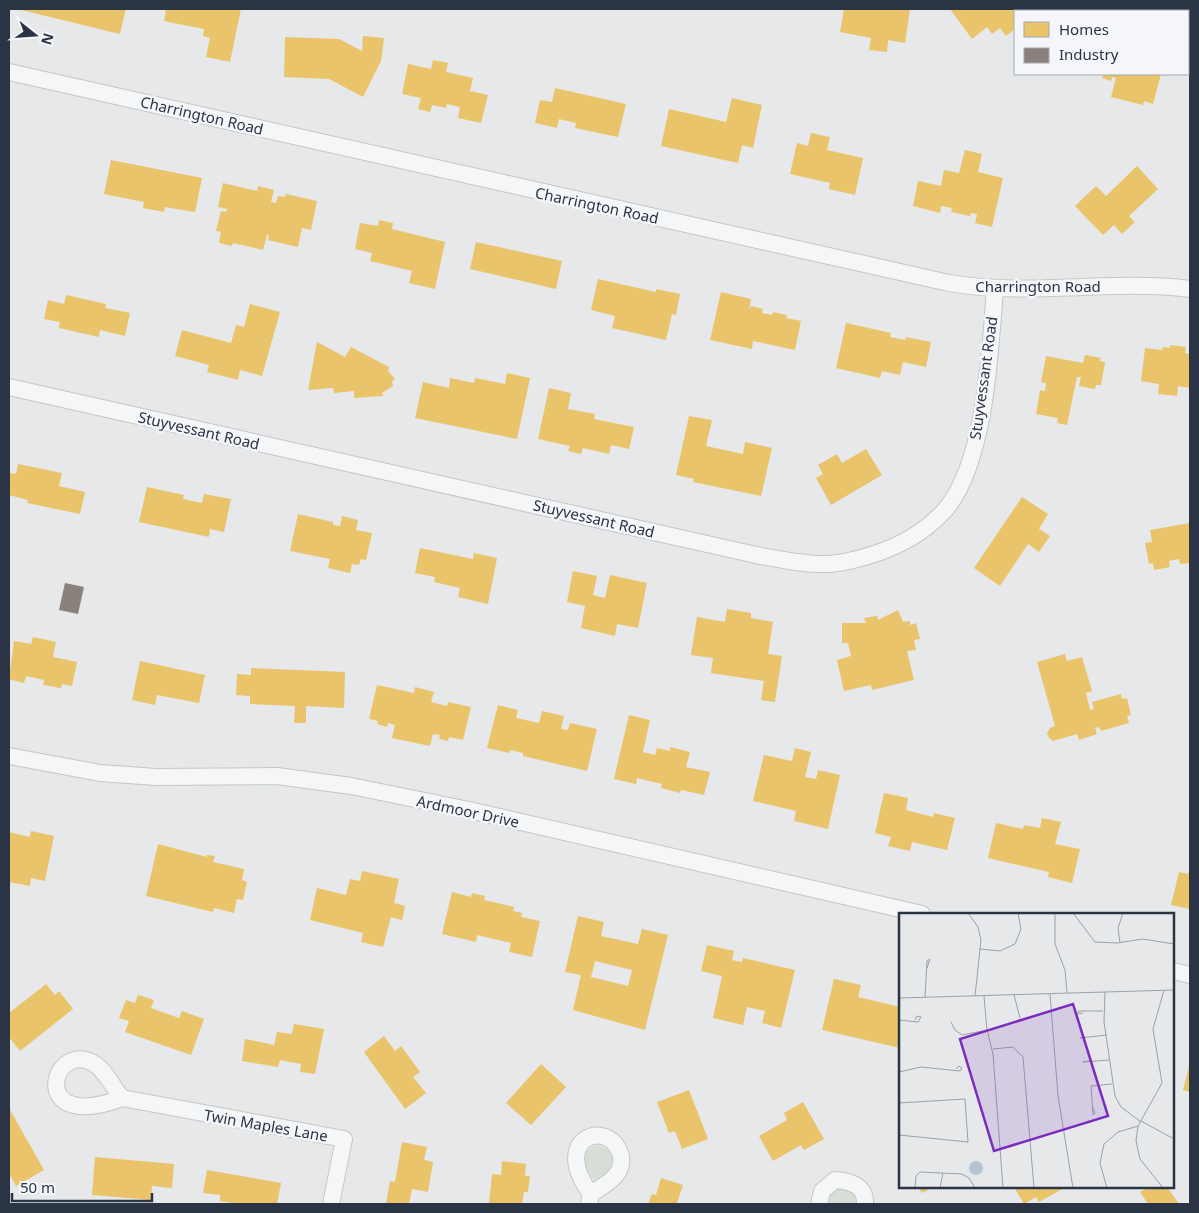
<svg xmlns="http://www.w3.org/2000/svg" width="1199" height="1213" font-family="'Noto Sans',sans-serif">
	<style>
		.green { fill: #d6ded6 }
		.homes { fill: #e9c46a; fill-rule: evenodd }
		.industry { fill: #8a817c }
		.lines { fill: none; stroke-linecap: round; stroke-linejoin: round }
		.minor-casing { stroke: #c4c6c8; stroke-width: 18 }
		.minor { stroke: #f5f6f7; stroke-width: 16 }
		.labels { text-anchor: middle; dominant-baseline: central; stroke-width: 5; stroke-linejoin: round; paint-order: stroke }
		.street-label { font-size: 15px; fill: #2b3445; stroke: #f4f6f9 }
		.inset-road { fill: none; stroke: #9ba0a8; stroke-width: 1 }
		.view { fill: #7b2cbf; fill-opacity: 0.15; stroke: #7b2cbf; stroke-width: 2.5 }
		.inset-edge { fill: none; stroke: #2b3445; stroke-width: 2.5 }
	</style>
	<rect width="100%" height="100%" fill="#e6e8ea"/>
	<!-- green -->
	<path class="green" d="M 595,1145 L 607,1148 L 613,1159 L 610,1171 L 594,1180 L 582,1163 L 585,1152 Z
		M 837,1187 C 849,1188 855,1192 858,1204 L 826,1204 L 827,1198 Z"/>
	<!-- homes -->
	<path class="homes" d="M 17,9 L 126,9 L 120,34 Z
		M 166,9 L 241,9 L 230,62 L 206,57 L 210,38 L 203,36 L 204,29 L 164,21 Z
		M 844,9 L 910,9 L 905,43 L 888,40 L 887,52 L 869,50 L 871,38 L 840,32 Z
		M 950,9 L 1034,9 L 1036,11 L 1015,11 L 1015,29 L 1006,36 L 1000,28 L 992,34 L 987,27 L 972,39 Z
		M 363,36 L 384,38 L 381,61 L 363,97 L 329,79 L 284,77 L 285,37 L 339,39 L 362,51 Z
		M 433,60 L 448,63 L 446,72 L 473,78 L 470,91 L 488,95 L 481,123 L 458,118 L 460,107 L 447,104 L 446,108 L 432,105 L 430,112 L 418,109 L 421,98 L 402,94 L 408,64 L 431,69 Z
		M 1104,74 L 1161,74 L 1153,104 L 1144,101 L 1143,105 L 1111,97 L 1116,78 L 1112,77 L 1111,81 L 1102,78 Z
		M 555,88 L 626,104 L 618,137 L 575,128 L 576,123 L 559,119 L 557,128 L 535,123 L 540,100 L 552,102 Z
		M 732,98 L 762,105 L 753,148 L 742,145 L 738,163 L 661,146 L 669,109 L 726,122 Z
		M 811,133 L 830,137 L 827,150 L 863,158 L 855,195 L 829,189 L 830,183 L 790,174 L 797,143 L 808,146 Z
		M 965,150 L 982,154 L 978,172 L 1003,178 L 992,227 L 975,223 L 977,214 L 971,213 L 970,216 L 951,212 L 952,208 L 941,206 L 940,213 L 913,206 L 918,181 L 941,186 L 944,170 L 959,173 Z
		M 111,160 L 202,178 L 195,212 L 165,207 L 164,212 L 143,208 L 144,202 L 104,194 Z
		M 1137,166 L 1158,189 L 1129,216 L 1135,222 L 1122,234 L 1114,225 L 1103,235 L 1075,206 L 1096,186 L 1106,196 Z
		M 223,183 L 257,191 L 258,186 L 274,190 L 271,202 L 276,203 L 278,196 L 285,197 L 286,194 L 317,201 L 311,230 L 302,228 L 298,247 L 268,240 L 269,235 L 267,235 L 263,250 L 233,243 L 232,246 L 219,243 L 221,232 L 216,231 L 221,211 L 226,212 L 227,209 L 218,207 Z
		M 379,220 L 393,223 L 392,229 L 445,242 L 435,289 L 409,283 L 412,271 L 370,261 L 372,253 L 355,249 L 360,223 L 378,226 Z
		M 476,242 L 562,261 L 556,289 L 470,269 Z
		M 598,279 L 656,292 L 656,289 L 680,294 L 676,315 L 672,314 L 666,340 L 612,328 L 615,316 L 591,310 Z
		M 721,292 L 751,299 L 749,310 L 751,306 L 763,309 L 762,313 L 772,315 L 773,312 L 787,315 L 786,318 L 801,321 L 795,350 L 753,341 L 752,349 L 710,340 Z
		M 66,295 L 106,304 L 105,308 L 130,313 L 125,336 L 100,330 L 99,337 L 59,328 L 60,322 L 44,319 L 48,300 L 64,304 Z
		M 250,304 L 280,312 L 262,376 L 240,370 L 238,380 L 207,372 L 209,365 L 175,356 L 182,330 L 231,343 L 236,325 L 244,327 Z
		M 846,323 L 891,333 L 890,337 L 905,340 L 906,337 L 931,342 L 926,367 L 903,362 L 900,375 L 882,371 L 880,378 L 836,368 Z
		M 317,342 L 345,357 L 351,347 L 389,367 L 388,371 L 395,379 L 392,381 L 393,386 L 382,393 L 383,396 L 354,398 L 354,391 L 334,393 L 333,388 L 308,390 Z
		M 1170,345 L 1186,347 L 1185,353 L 1190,354 L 1190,388 L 1178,386 L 1177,396 L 1158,394 L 1159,384 L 1141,381 L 1145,348 L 1162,350 L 1163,347 L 1170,348 Z
		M 1085,355 L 1101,358 L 1100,361 L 1105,362 L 1101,385 L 1096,385 L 1095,389 L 1079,386 L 1081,377 L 1077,377 L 1067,425 L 1057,423 L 1058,418 L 1036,414 L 1040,390 L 1045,391 L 1046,383 L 1041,382 L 1046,356 L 1083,363 Z
		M 507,373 L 530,378 L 517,439 L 415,418 L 423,382 L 449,388 L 450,378 L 474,383 L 475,378 L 505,384 Z
		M 549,388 L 571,393 L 568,409 L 595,414 L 594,419 L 634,427 L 629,449 L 611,445 L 609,454 L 583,448 L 581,454 L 568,451 L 570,446 L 538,439 Z
		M 689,416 L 712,420 L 706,446 L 743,454 L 745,442 L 772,448 L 761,496 L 693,482 L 694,479 L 676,475 Z
		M 866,449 L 882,475 L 831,505 L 816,478 L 823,474 L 818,465 L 837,454 L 842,463 Z
		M 18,464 L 62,473 L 59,486 L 85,492 L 80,514 L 27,503 L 28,500 L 9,495 L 9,473 L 16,474 Z
		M 147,487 L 184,495 L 183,499 L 202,503 L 204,494 L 231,499 L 224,532 L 210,529 L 209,537 L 139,522 Z
		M 1022,497 L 1048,514 L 1039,529 L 1050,536 L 1039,552 L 1028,544 L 1000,586 L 974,568 Z
		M 298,514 L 333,522 L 333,525 L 340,526 L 342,516 L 358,520 L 356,530 L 372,533 L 366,560 L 361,559 L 359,565 L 352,564 L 350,573 L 328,568 L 330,559 L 290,551 Z
		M 1190,523 L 1190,563 L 1180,564 L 1179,559 L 1169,561 L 1170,567 L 1154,570 L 1153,563 L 1149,564 L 1145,543 L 1152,542 L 1150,530 Z
		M 420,548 L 473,559 L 474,553 L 497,558 L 488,604 L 458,597 L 460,588 L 434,582 L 435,577 L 415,573 Z
		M 573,571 L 597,576 L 593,595 L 605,598 L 610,575 L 647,583 L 638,628 L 617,624 L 615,636 L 581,628 L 585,606 L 567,602 Z
		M 727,609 L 751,613 L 751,618 L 773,622 L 768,654 L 782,656 L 775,702 L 761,700 L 764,681 L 711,673 L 713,658 L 691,655 L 697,617 L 725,622 Z
		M 898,610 L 903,622 L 910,621 L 910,625 L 916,623 L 920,639 L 914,640 L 916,650 L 907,651 L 914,680 L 872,690 L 871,685 L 844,691 L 837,660 L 851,656 L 848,643 L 842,643 L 842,623 L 866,623 L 864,618 L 877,616 L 878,620 Z
		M 33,637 L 56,642 L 53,657 L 77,662 L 72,686 L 62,684 L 61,688 L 43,685 L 44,680 L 26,676 L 24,683 L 9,679 L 14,641 L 31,644 Z
		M 1065,654 L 1067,661 L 1082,657 L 1092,691 L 1086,693 L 1090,710 L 1094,709 L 1092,702 L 1121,694 L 1122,699 L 1127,698 L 1131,715 L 1127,716 L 1129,723 L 1101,731 L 1099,727 L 1095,728 L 1097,734 L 1079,740 L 1077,734 L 1053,741 L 1049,738 L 1047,733 L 1050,728 L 1055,726 L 1037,662 Z
		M 140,661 L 205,675 L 199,703 L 157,695 L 155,705 L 132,700 Z
		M 251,668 L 345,672 L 344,708 L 306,706 L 306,723 L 294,723 L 295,706 L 250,704 L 250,696 L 236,695 L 237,674 L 251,675 Z
		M 377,685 L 414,693 L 415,687 L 434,692 L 431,702 L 447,706 L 448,702 L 471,707 L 463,740 L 449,737 L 448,741 L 439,739 L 440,735 L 433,734 L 430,746 L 392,738 L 395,725 L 388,723 L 387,727 L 377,724 L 378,721 L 369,719 Z
		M 498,705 L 518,710 L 516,718 L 539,723 L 542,711 L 564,716 L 561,729 L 568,730 L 570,723 L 597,729 L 587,771 L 523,756 L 523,753 L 510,750 L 510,753 L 487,748 Z
		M 629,715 L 650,720 L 643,752 L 655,755 L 657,748 L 670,751 L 670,747 L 690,752 L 686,767 L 710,772 L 704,795 L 681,790 L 680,793 L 661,788 L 662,784 L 637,778 L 636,784 L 614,779 Z
		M 795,748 L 811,752 L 805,777 L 816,779 L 818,770 L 840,775 L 828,829 L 794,821 L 796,811 L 753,801 L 764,755 L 792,761 Z
		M 884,793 L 908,798 L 906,810 L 933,817 L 934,813 L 955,818 L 947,850 L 912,842 L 910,851 L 888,846 L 891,837 L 875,833 Z
		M 1042,818 L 1061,822 L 1055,844 L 1080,849 L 1072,883 L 1048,877 L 1049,872 L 988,858 L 996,823 L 1023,829 L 1024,825 L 1040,828 Z
		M 31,831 L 54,836 L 45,881 L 31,878 L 30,886 L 9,882 L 9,832 L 30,837 Z
		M 158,844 L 207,857 L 207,855 L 215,856 L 213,862 L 244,869 L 242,880 L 247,882 L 243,900 L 237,899 L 234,913 L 214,908 L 213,912 L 146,896 Z
		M 1190,869 L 1190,909 L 1171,905 L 1179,872 L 1188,874 Z
		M 362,871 L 399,879 L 394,903 L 405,906 L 402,920 L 391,917 L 383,947 L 361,942 L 363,933 L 310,920 L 317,888 L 346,895 L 350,879 L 360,881 Z
		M 452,892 L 471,897 L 472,893 L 485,896 L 484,900 L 514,907 L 513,911 L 522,913 L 521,917 L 540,921 L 532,957 L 509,952 L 511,943 L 477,935 L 476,942 L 442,934 Z
		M 578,916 L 604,922 L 601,936 L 638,944 L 642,929 L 668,935 L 645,1030 L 573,1010 L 581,975 L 565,972 ZM 595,961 L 632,970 L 628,986 L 591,977 Z
		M 707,945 L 734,951 L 732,960 L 742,962 L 743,958 L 795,970 L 781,1028 L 762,1023 L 765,1011 L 747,1007 L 743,1025 L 713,1018 L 722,976 L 701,971 Z
		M 834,979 L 861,985 L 858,997 L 900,1007 L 900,1048 L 822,1030 Z
		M 46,984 L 55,995 L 59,991 L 73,1009 L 20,1051 L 9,1037 L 9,1013 Z
		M 138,995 L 154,1000 L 151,1008 L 179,1018 L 182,1011 L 204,1019 L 191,1055 L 125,1032 L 129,1021 L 119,1018 L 126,1000 L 135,1003 Z
		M 294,1024 L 324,1029 L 315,1074 L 300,1072 L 301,1064 L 280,1060 L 278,1067 L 242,1061 L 245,1039 L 274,1045 L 277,1032 L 292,1034 Z
		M 384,1036 L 395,1051 L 401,1046 L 420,1072 L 413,1077 L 426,1093 L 405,1109 L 364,1052 Z
		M 1190,1062 L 1190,1092 L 1183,1090 Z
		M 541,1064 L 566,1087 L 531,1125 L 506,1103 Z
		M 689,1090 L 708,1139 L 682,1149 L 675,1131 L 669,1133 L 657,1102 Z
		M 803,1102 L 824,1139 L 804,1150 L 801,1145 L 773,1161 L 759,1136 L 787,1120 L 784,1113 Z
		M 9,1108 L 44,1170 L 16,1186 L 9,1173 Z
		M 402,1142 L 427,1147 L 424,1160 L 433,1162 L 428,1192 L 412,1189 L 409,1204 L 386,1204 L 390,1181 L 395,1182 Z
		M 95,1157 L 174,1164 L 172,1188 L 152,1186 L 151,1200 L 92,1195 Z
		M 502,1161 L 526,1164 L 525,1176 L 530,1176 L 528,1192 L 524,1192 L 522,1204 L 489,1204 L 492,1174 L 501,1175 Z
		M 207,1170 L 281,1183 L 277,1204 L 238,1204 L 220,1201 L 220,1195 L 203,1193 Z
		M 661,1178 L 683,1185 L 677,1203 L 681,1204 L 648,1204 L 652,1194 L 656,1195 Z
		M 918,1187 L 934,1187 L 922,1193 Z
		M 1014,1187 L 1066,1187 L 1039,1202 L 1036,1197 L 1024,1204 Z
		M 1149,1187 L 1167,1187 L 1179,1204 L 1148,1204 L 1140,1192 Z"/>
	<!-- industry -->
	<path class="industry" d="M 65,583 L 84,587 L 78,614 L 59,610 Z"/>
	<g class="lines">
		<!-- minor casing -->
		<g class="minor-casing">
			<path id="minor" d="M 9,72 L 949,283 C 1029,297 1110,279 1190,289
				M 9,387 L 756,555 C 780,559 804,565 828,564 C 846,563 866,557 883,551 C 907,542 929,528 946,509 C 986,460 990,351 995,289
				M 9,756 L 100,773 L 156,777 L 277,776 L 351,786 L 469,810 L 922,914
				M 1173,971 L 1190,975
				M 122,1098 C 113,1088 105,1069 93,1063 C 51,1040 27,1134 122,1098 L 344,1139 L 331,1204
				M 589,1204 L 591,1194 C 599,1188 610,1183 616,1175 C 621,1169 623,1159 620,1153 C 608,1118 549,1138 591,1194
				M 819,1204 L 822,1191 L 835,1180 C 851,1181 866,1186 865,1204"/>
		</g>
		<!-- minor -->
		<use href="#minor" class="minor"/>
	</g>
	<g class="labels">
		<!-- street labels -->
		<g class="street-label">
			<text transform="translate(202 115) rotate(13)">Charrington Road</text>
			<text transform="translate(597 205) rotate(12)">Charrington Road</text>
			<text x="1038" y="286">Charrington Road</text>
			<text transform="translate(983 378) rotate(-82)">Stuyvessant Road</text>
			<text transform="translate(199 430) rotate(13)">Stuyvessant Road</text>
			<text transform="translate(594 518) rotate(13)">Stuyvessant Road</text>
			<text transform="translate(468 811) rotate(12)">Ardmoor Drive</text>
			<text transform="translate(266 1125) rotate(10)">Twin Maples Lane</text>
		</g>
	</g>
	<!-- overview -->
	<g transform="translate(899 913)">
		<rect width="275" height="275" fill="#e6e8ea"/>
		<path d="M70 255a7 7 0 1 1 14 0a7 7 0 1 1-14 0Z" fill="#b4c4d5"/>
		<path class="inset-road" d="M 69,0 L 79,14 L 82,27 L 76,83M 156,0 L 156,31 L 166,57 L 168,80M 174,0 L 196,29 L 218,30 L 244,26 L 275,31M 221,30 L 219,15 L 224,0M 81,36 L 101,38 L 116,31 L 122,16 L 119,0M 206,79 L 205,109 L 216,183 L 222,194 L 242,209M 151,81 L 159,183 L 174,275M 115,82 L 121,105M 85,83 L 88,117 L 94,141 L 104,275M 26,84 L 28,48 L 31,46 L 28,55M 0,85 L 275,77M 184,100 L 178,101 L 180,98 L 204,98M 0,107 L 19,109 L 22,104 L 18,103 L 16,107M 52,109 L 56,117 L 63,122 L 88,117M 187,124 L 181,125 L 208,122M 94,136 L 114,134 L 124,144 L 135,275M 190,148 L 184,149 L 210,147M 0,159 L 22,154 L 61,158 L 63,155 L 60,153 L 57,156M 0,190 L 66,186 L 69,229 L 0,222M 194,195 L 196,200 L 194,202 L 192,173 L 213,171M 242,208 L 275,226M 16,275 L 17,263 L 21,259 L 63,261 L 70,265 L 76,275M 41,275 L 44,260M 208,275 L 201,250 L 205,231 L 219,219 L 239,213M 264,275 L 241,246 L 237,228 L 239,213 L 263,170 L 254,116 L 265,77"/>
		<path class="view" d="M 174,91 L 209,203 L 95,238 L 61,126 Z"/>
		<rect width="275" height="275" class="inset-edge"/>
	</g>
	<!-- border -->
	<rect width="1199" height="1213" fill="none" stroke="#2b3445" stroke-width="20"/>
	<!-- legend -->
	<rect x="1014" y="10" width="175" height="65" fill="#f4f6f9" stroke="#a4a8b1"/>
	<rect x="1024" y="22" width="25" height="15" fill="#e9c46a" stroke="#a4a8b1"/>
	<text x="1059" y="35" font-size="15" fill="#2b3445">Homes</text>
	<rect x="1024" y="48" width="25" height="15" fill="#8a817c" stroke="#a4a8b1"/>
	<text x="1059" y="60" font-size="15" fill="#2b3445">Industry</text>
	<!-- north arrow -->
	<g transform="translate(35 35) rotate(107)" stroke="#f4f6f9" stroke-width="4" paint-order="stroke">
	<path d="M0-4L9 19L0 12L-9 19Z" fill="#2b3445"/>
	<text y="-8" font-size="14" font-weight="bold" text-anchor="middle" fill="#2b3445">N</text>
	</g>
	<!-- scale -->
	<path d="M12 1193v8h140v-8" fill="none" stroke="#2b3445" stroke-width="2.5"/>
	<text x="20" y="1193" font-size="15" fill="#2b3445" stroke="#f4f6f9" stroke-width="4" paint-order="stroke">50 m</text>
</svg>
